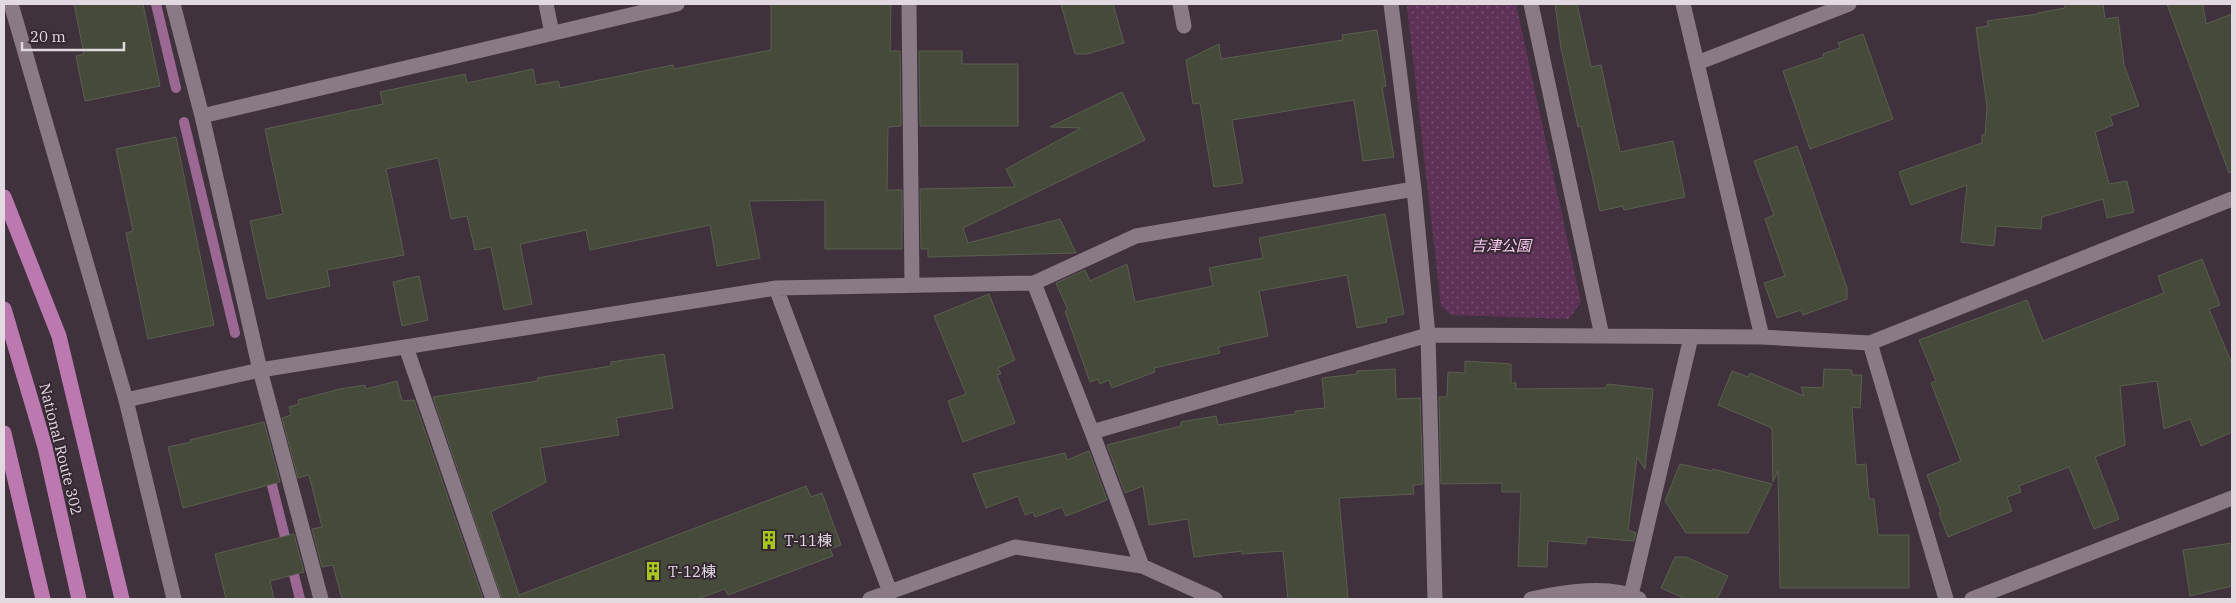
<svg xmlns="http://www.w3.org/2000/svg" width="2236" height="603" font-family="'IBM Plex Serif','Noto Sans JP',serif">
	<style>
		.grass { fill: url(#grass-dots) }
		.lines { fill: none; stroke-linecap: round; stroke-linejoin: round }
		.stream { stroke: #9b6893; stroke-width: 10 }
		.building { fill: #454a3a; stroke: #5a5f4f }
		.minor { stroke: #897a86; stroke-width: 15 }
		.highway { stroke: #bb79b0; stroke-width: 15 }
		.labels { text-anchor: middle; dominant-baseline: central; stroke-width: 4; stroke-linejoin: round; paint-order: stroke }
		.park-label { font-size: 15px; font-style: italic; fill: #f8cbf0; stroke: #352833 }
		.street-label { font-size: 15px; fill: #e1d9df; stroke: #352833 }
		.poi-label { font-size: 15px; fill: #e1d9df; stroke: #352833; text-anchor: start }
	</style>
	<defs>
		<pattern id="grass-dots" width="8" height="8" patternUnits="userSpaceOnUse" patternTransform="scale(1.25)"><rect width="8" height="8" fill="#5e3157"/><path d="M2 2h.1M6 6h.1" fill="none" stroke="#754e6f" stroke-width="1.8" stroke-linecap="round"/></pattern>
	</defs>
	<rect width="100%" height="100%" fill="#3f323d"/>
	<!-- grass -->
	<path class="grass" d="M 1410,4 L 1516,4 L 1581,302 L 1569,319 L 1451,315 L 1441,306 L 1407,7 Z"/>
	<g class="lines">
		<!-- stream -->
		<path class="stream" d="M 156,4 L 176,88
			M 184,122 L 235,333
			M 269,473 L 288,549
			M 291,563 L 300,599"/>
	</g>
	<!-- building -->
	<path class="building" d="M 74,4 L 143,4 L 160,86 L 85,101 L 76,56 L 84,54 Z
		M 771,4 L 891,4 L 890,51 L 900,51 L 901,126 L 888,127 L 887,190 L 902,190 L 902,249 L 825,249 L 825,200 L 749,201 L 760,258 L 717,266 L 710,225 L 590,250 L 586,230 L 520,244 L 532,304 L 504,310 L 491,247 L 475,250 L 467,216 L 451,219 L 438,158 L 386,169 L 404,255 L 327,270 L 330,286 L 267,299 L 250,221 L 283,214 L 265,129 L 383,104 L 380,92 L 465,74 L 467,83 L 533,69 L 536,85 L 558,81 L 560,88 L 673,65 L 674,69 L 771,50 Z
		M 1061,4 L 1113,4 L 1124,43 L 1087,54 L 1075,54 Z
		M 1555,4 L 1577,4 L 1591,67 L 1601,65 L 1620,152 L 1673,141 L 1685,197 L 1624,210 L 1623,206 L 1600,211 L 1581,126 L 1578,127 L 1561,48 Z
		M 2065,4 L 2103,4 L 2105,19 L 2118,17 L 2124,65 L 2139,106 L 2110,116 L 2113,125 L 2095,132 L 2109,184 L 2127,181 L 2134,212 L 2107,218 L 2103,199 L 2042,217 L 2041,229 L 1996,226 L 1994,246 L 1961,242 L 1967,185 L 1911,205 L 1899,172 L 1982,143 L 1982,135 L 1985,135 L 1987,106 L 1976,28 L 1988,26 L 1987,21 L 2038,14 L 2038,13 L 2065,8 Z
		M 2167,4 L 2203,4 L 2206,24 L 2232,14 L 2232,172 L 2229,173 Z
		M 1377,30 L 1386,86 L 1382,87 L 1394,157 L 1363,161 L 1354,100 L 1232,120 L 1243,183 L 1214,187 L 1200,103 L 1193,104 L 1186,60 L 1219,44 L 1221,59 L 1343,40 L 1342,35 Z
		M 1863,34 L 1893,119 L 1810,149 L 1783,71 L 1824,57 L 1823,54 L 1840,48 L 1838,43 Z
		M 919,51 L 962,51 L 962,64 L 1018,64 L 1018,126 L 920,126 Z
		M 1122,92 L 1145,140 L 963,228 L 968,243 L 1060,219 L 1076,253 L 928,257 L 928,249 L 921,249 L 920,189 L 1015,187 L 1006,169 L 1081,128 L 1050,127 Z
		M 176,137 L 214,325 L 148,339 L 126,233 L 133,231 L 116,149 Z
		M 1797,146 L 1847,288 L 1847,299 L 1803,315 L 1801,310 L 1777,318 L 1764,283 L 1785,276 L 1765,219 L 1774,215 L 1754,161 Z
		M 1385,214 L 1404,314 L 1386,318 L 1387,322 L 1357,328 L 1347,275 L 1259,291 L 1268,336 L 1218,347 L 1220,353 L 1154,368 L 1155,372 L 1112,388 L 1109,380 L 1100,384 L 1098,379 L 1090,382 L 1065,311 L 1068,310 L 1056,283 L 1085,270 L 1090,281 L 1127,264 L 1135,302 L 1213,286 L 1209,268 L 1263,258 L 1259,238 Z
		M 2202,259 L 2220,305 L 2209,309 L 2232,364 L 2232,432 L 2201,446 L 2190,419 L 2164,429 L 2157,381 L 2120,386 L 2125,445 L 2095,457 L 2119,519 L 2094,529 L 2069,467 L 2019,486 L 2021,492 L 2007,497 L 2012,511 L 1948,537 L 1939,513 L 1941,512 L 1927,475 L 1961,461 L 1931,383 L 1936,381 L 1919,340 L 2027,300 L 2043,341 L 2164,293 L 2158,276 Z
		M 419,276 L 428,320 L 402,326 L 393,282 Z
		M 989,294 L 1015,360 L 998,368 L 1001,374 L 997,375 L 1015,423 L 963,442 L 948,401 L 966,394 L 934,316 Z
		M 664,354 L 673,408 L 616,418 L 619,435 L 540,448 L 546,482 L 491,512 L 519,595 L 806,486 L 811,497 L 822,493 L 841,545 L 830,549 L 833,556 L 728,595 L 725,589 L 697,599 L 502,599 L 433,397 L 538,381 L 537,378 L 611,366 L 611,362 Z
		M 1465,361 L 1511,364 L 1511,383 L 1516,383 L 1516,389 L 1606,388 L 1607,384 L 1653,389 L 1645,469 L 1637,457 L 1628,530 L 1636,533 L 1634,541 L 1587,537 L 1586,544 L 1548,541 L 1547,567 L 1518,566 L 1521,492 L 1502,492 L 1502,483 L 1441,484 L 1439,397 L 1447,397 L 1448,372 L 1465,373 Z
		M 1395,369 L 1396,399 L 1420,398 L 1423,484 L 1413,485 L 1414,494 L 1339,498 L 1348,599 L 1288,599 L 1283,551 L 1242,554 L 1242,551 L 1194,557 L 1188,519 L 1149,525 L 1143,486 L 1125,493 L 1107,445 L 1181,426 L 1181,422 L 1216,416 L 1218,425 L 1295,414 L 1295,411 L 1325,408 L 1322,378 L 1357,374 L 1357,371 Z
		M 1824,369 L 1852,370 L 1852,375 L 1862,375 L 1860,408 L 1852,407 L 1856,465 L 1866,464 L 1869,499 L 1874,499 L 1878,535 L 1909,535 L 1909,588 L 1780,588 L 1778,471 L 1773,482 L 1772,428 L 1718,405 L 1732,371 L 1748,377 L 1750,373 L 1804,396 L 1801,387 L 1823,388 Z
		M 397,381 L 402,401 L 414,400 L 483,599 L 342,599 L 333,565 L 322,567 L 312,529 L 322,527 L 309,475 L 298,478 L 282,418 L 291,415 L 289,407 L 299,404 L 298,400 L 340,389 L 365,385 L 366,389 Z
		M 264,422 L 280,482 L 183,508 L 168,447 L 191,442 L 190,440 Z
		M 1089,451 L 1107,500 L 1066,516 L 1062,507 L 1035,517 L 1033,512 L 1025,515 L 1018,496 L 986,508 L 973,474 L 1065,453 L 1067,460 Z
		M 1680,464 L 1712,471 L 1713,469 L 1772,484 L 1748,533 L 1686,533 L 1665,501 Z
		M 294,534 L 304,572 L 270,581 L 274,599 L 226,599 L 215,554 Z
		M 2232,543 L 2232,586 L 2190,596 L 2183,550 Z
		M 1675,557 L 1686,557 L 1728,576 L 1717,599 L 1686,599 L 1661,588 Z"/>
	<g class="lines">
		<!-- minor -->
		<path class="minor" d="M 11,4 L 126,400 L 174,599
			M 173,4 L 202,116 L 260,370 L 321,599
			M 546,4 L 552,33
			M 909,4 L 912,285
			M 1180,4 L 1184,26
			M 1391,4 L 1414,189 L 1428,335 L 1435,599
			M 1531,4 L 1602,336
			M 1683,4 L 1762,337
			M 1697,63 L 1849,4
			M 202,116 L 677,4
			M 1034,283 L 1092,432 L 1428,335 L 1762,337 L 1870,343 L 2232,199
			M 776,288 L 890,592
			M 1870,343 L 1946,599
			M 406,347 L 493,599
			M 126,400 L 260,370 L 776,288 L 1034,283 L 1136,236 L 1414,189
			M 1092,432 L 1142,566
			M 1631,595 L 1691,337
			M 870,599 L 1015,547 L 1142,566 L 1215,599
			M 1531,599 C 1563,592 1610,584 1639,599
			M 1972,599 L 2232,498"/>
		<!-- highway -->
		<path class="highway" d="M 4,197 L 59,336 L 122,599
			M 4,309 L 45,447 L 79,599
			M 4,433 L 43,599"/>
	</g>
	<!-- icons -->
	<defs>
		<g id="building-bare" transform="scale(1.5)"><path d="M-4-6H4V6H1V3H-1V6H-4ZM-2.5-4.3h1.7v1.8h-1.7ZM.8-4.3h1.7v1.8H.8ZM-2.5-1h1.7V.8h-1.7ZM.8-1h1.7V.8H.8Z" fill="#a7c71e" stroke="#352833" stroke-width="2.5" paint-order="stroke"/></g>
	</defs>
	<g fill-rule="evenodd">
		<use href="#building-bare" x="769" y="540"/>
		<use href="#building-bare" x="653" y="571"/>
	</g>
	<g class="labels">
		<!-- park labels -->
		<g class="park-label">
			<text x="1501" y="245">吉津公園</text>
		</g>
		<!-- street labels -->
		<g class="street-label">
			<text transform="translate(61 449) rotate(76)">National Route 302</text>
		</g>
		<!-- poi labels -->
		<g class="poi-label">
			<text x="784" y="540">T-11棟</text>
			<text x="668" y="571">T-12棟</text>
		</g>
	</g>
	<!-- border -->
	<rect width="2236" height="603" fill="none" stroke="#e1d9df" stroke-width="10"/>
	<!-- scale -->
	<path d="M22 42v8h102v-8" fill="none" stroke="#e1d9df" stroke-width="2.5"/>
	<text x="30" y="42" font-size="15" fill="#e1d9df" stroke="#352833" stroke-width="4" paint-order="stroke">20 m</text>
</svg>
